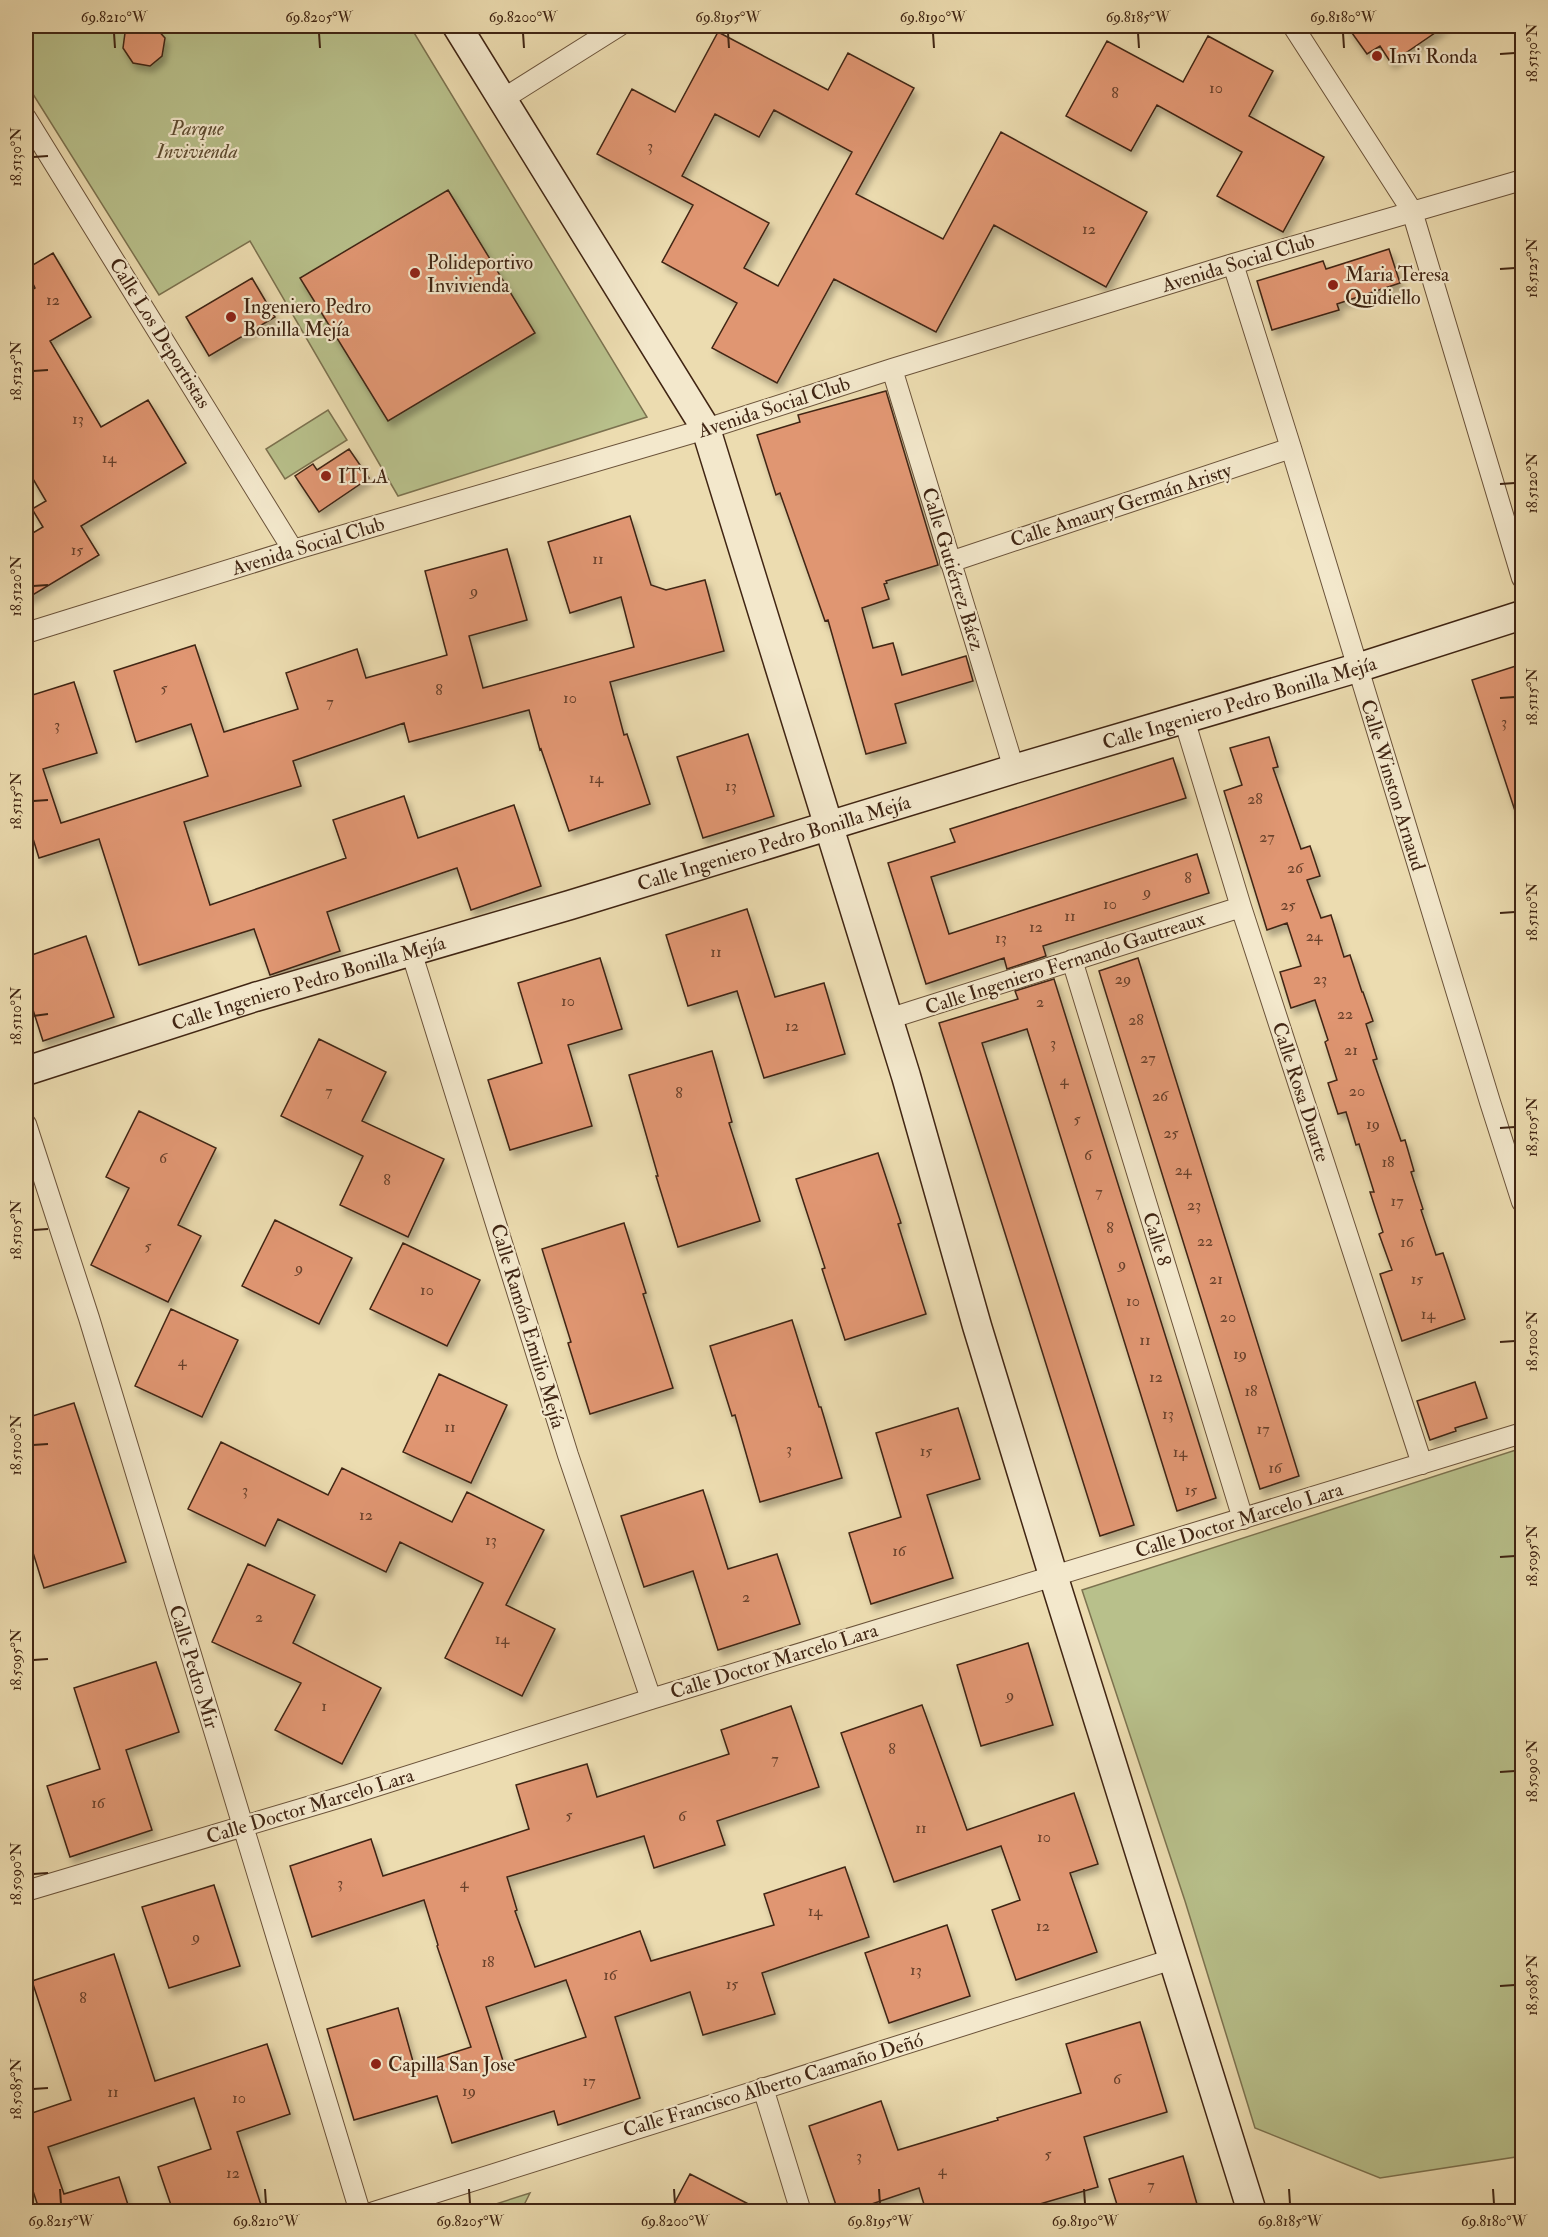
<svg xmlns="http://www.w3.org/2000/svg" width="1548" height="2237" font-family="'IM FELL Double Pica',serif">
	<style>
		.green { fill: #b8c08b; stroke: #7c724f; stroke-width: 1.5 }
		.building { fill: #e09672; stroke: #402513; stroke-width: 1.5; fill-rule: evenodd; filter: url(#shadow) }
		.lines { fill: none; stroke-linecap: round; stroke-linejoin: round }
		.street-casing { stroke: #6b533a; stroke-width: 22 }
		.secondary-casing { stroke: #402513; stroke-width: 31 }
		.street { stroke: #f3e8cc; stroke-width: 20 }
		.secondary { stroke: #f3e8cc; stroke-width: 28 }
		.ticks { fill: none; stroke: #402513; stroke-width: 2 }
		.poi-dot { fill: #8f2418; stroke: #f3e8cc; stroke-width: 2 }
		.labels { text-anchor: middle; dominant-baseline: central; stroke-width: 4.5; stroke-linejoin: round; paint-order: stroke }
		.number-label { font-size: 16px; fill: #68412b }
		.poi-label { font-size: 20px; fill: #402513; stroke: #f3e8cc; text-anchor: start }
		.park-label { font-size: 20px; font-style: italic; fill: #5e4c31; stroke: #f3e8cc }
		.street-label { font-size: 20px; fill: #402513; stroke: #f3e8cc }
		.neatline { fill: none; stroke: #402513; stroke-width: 2 }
		.ticks-label { font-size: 15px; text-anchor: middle; fill: #402513 }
	</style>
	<defs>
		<filter id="shadow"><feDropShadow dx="3.5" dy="6" stdDeviation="3" flood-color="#0004"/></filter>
	</defs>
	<rect width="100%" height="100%" fill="#ecdcb0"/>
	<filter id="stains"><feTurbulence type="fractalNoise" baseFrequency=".00333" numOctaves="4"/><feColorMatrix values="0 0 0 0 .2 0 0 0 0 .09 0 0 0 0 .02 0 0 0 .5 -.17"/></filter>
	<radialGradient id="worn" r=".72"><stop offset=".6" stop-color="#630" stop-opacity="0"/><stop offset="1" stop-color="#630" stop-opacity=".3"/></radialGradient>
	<!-- green -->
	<path class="green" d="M 26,26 L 410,26 L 647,417 L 398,496 L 250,241 L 159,295 L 26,83 Z
		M 328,410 L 347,440 L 285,479 L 266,449 Z
		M 1522,1448 L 1522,2156 L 1380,2178 L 1255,2128 L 1185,1901 L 1082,1590 Z
		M 530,2193 L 521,2211 L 474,2211 Z"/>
	<!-- building -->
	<path class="building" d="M 135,26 L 154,26 L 165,38 L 162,56 L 150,66 L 133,63 L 123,48 L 125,33 Z
		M 1347,26 L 1445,26 L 1391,63 L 1380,46 L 1367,54 Z
		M 718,32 L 828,90 L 848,53 L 914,88 L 856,194 L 943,239 L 1001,132 L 1147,212 L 1106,287 L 994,225 L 936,332 L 834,279 L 777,383 L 712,348 L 737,303 L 662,262 L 693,205 L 597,154 L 632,89 L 675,112 ZM 774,110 L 852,152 L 778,286 L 744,268 L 769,223 L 682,176 L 715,114 L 759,137 Z
		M 1208,36 L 1273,71 L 1249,116 L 1324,157 L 1283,232 L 1217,196 L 1242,152 L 1157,105 L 1131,151 L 1066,116 L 1107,41 L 1183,82 Z
		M 448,190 L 535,333 L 388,421 L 300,278 Z
		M 1389,249 L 1400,283 L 1337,304 L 1339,310 L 1272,330 L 1257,281 L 1323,261 L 1326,269 Z
		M 53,253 L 91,317 L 50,341 L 101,427 L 148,400 L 186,463 L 81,526 L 99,555 L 26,599 L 26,537 L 43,527 L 32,509 L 46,501 L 26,467 L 26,294 L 35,288 L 26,269 Z
		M 252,278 L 275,317 L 209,356 L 186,317 Z
		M 886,391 L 938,565 L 886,581 L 887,583 L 884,584 L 889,599 L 862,608 L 873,648 L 893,643 L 902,675 L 966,656 L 973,681 L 895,704 L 906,743 L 866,754 L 828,620 L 825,621 L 780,493 L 776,495 L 757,435 L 800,422 L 798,415 Z
		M 349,449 L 369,478 L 319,512 L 295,476 L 313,464 L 317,470 Z
		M 630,516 L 651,585 L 666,590 L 705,580 L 724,651 L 610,682 L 624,735 L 627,734 L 650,804 L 569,831 L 541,749 L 540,750 L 529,710 L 409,742 L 404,723 L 293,761 L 301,786 L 184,822 L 210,905 L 346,858 L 333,820 L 404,796 L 418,838 L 514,805 L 541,886 L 471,910 L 457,868 L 327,912 L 340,951 L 270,975 L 254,929 L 139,965 L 99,839 L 39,858 L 30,829 L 26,830 L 26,697 L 74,682 L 97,753 L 43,769 L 61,823 L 208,776 L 191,724 L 136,742 L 114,671 L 195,645 L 224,732 L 298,709 L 286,673 L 357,649 L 366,678 L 447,655 L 425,571 L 507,549 L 527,620 L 469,636 L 483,688 L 634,647 L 621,597 L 570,613 L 548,542 Z
		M 1522,664 L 1522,823 L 1519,823 L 1472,680 Z
		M 748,734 L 774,816 L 703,838 L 677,757 Z
		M 1269,737 L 1278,767 L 1273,768 L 1301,849 L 1310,846 L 1320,876 L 1307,880 L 1321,918 L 1331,915 L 1344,957 L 1350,955 L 1362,992 L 1363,992 L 1373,1021 L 1366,1024 L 1377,1059 L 1373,1060 L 1401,1141 L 1405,1140 L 1414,1171 L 1411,1172 L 1423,1209 L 1421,1210 L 1436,1255 L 1443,1253 L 1465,1319 L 1402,1341 L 1380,1274 L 1392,1270 L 1379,1234 L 1383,1232 L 1370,1192 L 1374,1192 L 1359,1144 L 1356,1145 L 1346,1112 L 1338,1114 L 1328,1083 L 1337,1080 L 1325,1042 L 1328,1040 L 1315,1000 L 1291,1008 L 1280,972 L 1301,966 L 1287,923 L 1267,930 L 1224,791 L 1242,785 L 1230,748 Z
		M 1173,758 L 1186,798 L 931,877 L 949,934 L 1197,854 L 1209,893 L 1043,946 L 1046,956 L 1007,969 L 1004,958 L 926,984 L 888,863 L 955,842 L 950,829 Z
		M 747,909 L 775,997 L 824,983 L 845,1054 L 764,1078 L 737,991 L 688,1006 L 666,935 Z
		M 86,936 L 114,1017 L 43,1041 L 26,988 L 26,957 Z
		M 600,958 L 622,1029 L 568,1045 L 592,1126 L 510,1150 L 488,1080 L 542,1063 L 518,983 Z
		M 1138,958 L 1299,1476 L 1260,1489 L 1099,971 Z
		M 1054,979 L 1216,1498 L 1177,1511 L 1027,1029 L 982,1043 L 1134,1525 L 1100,1536 L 939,1023 L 1018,999 L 1015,991 Z
		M 319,1039 L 386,1072 L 362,1121 L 444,1159 L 408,1237 L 340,1205 L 363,1156 L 281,1116 Z
		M 712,1051 L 732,1122 L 729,1123 L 760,1221 L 678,1247 L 656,1176 L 658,1176 L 629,1075 Z
		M 139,1111 L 216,1148 L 178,1225 L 201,1236 L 168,1302 L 91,1265 L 129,1188 L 106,1177 Z
		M 878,1153 L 901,1223 L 898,1224 L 926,1314 L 845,1340 L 822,1269 L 825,1268 L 796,1179 Z
		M 275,1220 L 352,1258 L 319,1324 L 242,1286 Z
		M 624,1223 L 646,1293 L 643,1294 L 673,1388 L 590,1414 L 568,1343 L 571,1342 L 542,1249 Z
		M 403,1243 L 480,1280 L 447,1346 L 370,1309 Z
		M 171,1309 L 238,1340 L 202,1417 L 135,1386 Z
		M 792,1320 L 819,1407 L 821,1407 L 842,1478 L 760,1502 L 735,1415 L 732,1416 L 710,1346 Z
		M 439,1374 L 507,1405 L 471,1483 L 403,1452 Z
		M 1475,1382 L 1487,1418 L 1455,1428 L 1456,1431 L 1430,1440 L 1417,1401 Z
		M 74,1403 L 126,1562 L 44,1588 L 26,1530 L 26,1418 Z
		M 958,1408 L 980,1479 L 927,1495 L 953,1578 L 871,1604 L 849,1533 L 901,1517 L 876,1433 Z
		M 221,1442 L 328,1495 L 342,1468 L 452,1522 L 467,1492 L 544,1530 L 506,1605 L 555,1629 L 522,1696 L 445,1658 L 483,1583 L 400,1542 L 386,1572 L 278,1519 L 265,1546 L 188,1509 Z
		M 703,1490 L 728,1569 L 777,1554 L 800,1624 L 718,1650 L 693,1571 L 644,1587 L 621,1516 Z
		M 248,1564 L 315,1595 L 293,1643 L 381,1688 L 342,1764 L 275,1730 L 301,1683 L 212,1642 Z
		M 1028,1643 L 1053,1725 L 981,1746 L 957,1665 Z
		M 156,1662 L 179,1732 L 126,1750 L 152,1830 L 70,1857 L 47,1786 L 100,1769 L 74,1688 Z
		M 922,1705 L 967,1830 L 1074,1793 L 1098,1864 L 1070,1873 L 1097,1952 L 1016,1980 L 992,1910 L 1020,1900 L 1001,1846 L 894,1882 L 841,1733 Z
		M 791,1706 L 819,1787 L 717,1821 L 725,1845 L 654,1868 L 644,1836 L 507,1877 L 517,1910 L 515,1911 L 535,1967 L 640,1931 L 651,1961 L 774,1925 L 764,1894 L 845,1867 L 869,1937 L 762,1973 L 775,2014 L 703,2035 L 690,1992 L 615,2017 L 640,2098 L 558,2125 L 554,2111 L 452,2143 L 437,2096 L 354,2120 L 327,2029 L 398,2008 L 414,2065 L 471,2047 L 437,1946 L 438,1945 L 424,1900 L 312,1937 L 290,1866 L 371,1839 L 383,1876 L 529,1829 L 516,1785 L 587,1764 L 597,1797 L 729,1754 L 721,1730 ZM 566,1980 L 586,2037 L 504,2064 L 486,2007 Z
		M 214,1885 L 240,1966 L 169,1988 L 142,1907 Z
		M 947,1925 L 970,1996 L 889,2023 L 865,1953 Z
		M 114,1954 L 155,2081 L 267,2044 L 290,2114 L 237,2132 L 263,2211 L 173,2211 L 158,2167 L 211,2149 L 194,2098 L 48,2147 L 64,2194 L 119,2177 L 130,2211 L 26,2211 L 26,2207 L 37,2203 L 33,2191 L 26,2193 L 26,2115 L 71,2100 L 32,1981 Z
		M 1140,2022 L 1167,2112 L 1084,2137 L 1098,2187 L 1016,2211 L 926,2211 L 919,2188 L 851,2211 L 838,2211 L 809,2126 L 881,2101 L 898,2150 L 998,2120 L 997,2118 L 1081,2093 L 1066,2044 Z
		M 1183,2156 L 1199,2211 L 1119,2211 L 1109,2179 Z
		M 690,2174 L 762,2211 L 689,2211 L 674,2204 Z"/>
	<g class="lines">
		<!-- street casing -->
		<g class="street-casing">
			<path id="street" d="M 1293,26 L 1412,211 L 1522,578
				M 503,99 L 619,26
				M 26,118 L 293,550
				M 1233,264 L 1291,448 L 1490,1102 L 1522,1202
				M 892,369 L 1014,769
				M 950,562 L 1291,448
				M 26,633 L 293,550 L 706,429 L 892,369 L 1233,264 L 1522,180
				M 1184,719 L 1241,907 L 1422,1464
				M 411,951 L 568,1455 L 651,1699
				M 1072,960 L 1243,1519
				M 888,1019 L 1241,907
				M 26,1124 L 89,1318 L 360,2212
				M 26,1891 L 348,1795 L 651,1699 L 1522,1433
				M 763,2088 L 801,2212
				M 374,2212 L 1173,1959"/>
		</g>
		<!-- secondary casing -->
		<g class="secondary-casing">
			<g id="secondary">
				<path d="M 457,26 L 706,429 L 906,1076 L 977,1326 L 1053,1575 L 1252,2212"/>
				<path id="s1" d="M 26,1071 L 255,997 L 570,905 L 1014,769 L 1357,668 L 1522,615"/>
			</g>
		</g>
		<!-- street -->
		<use href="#street" class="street"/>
		<!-- secondary -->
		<use href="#secondary" class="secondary"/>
	</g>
	<!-- ticks -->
	<path class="ticks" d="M 114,33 L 115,48M 319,33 L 320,48M 523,33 L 524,48M 728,33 L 729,48M 933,33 L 934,48M 1138,33 L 1139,48M 1343,33 L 1344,48M 1500,54 L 1515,53M 33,157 L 48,156M 1500,269 L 1515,268M 33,371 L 48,370M 1500,484 L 1515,483M 33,586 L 48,585M 1500,698 L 1515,697M 33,801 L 48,800M 1500,913 L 1515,912M 33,1016 L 48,1014M 1500,1128 L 1515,1127M 33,1230 L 48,1229M 1500,1342 L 1515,1341M 33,1445 L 48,1444M 1500,1557 L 1515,1556M 33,1660 L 48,1659M 1500,1772 L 1515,1771M 33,1874 L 48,1873M 1500,1986 L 1515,1985M 33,2089 L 48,2088M 60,2189 L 61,2204M 265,2189 L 266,2204M 469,2189 L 470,2204M 674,2189 L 675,2204M 879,2189 L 880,2204M 1084,2189 L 1085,2204M 1289,2189 L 1290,2204M 1493,2189 L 1494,2204"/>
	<!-- markers -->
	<g class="poi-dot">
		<circle cx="1377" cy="56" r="6"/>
		<circle cx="415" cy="273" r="6"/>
		<circle cx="1333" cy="285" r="6"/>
		<circle cx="231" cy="317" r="6"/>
		<circle cx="326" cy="476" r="6"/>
		<circle cx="376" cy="2064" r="6"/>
	</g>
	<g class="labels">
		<!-- number labels -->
		<g class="number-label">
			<text x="1216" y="88">10</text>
			<text x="1115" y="93">8</text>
			<text x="650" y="146">3</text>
			<text x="1089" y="229">12</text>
			<text x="53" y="300">12</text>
			<text x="78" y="419">13</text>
			<text x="109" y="458">14</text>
			<text x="77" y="550">15</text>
			<text x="598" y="559">11</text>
			<text x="474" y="591">9</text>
			<text x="164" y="688">5</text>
			<text x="439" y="690">8</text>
			<text x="570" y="698">10</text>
			<text x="330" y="702">7</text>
			<text x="1504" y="722">3</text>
			<text x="57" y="725">3</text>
			<text x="596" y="778">14</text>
			<text x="731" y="786">13</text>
			<text x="1255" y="799">28</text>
			<text x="1267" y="837">27</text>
			<text x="1295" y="868">26</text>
			<text x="1188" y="878">8</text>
			<text x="1147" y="892">9</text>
			<text x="1110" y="904">10</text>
			<text x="1288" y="905">25</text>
			<text x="1070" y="916">11</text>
			<text x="1036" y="927">12</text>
			<text x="1314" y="936">24</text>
			<text x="1001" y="938">13</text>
			<text x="716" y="952">11</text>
			<text x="1123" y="979">29</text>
			<text x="1320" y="979">23</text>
			<text x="568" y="1001">10</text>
			<text x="1040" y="1002">2</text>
			<text x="1345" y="1014">22</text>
			<text x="1136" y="1020">28</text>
			<text x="792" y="1026">12</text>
			<text x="1053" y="1043">3</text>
			<text x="1351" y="1050">21</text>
			<text x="1148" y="1058">27</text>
			<text x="1064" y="1080">4</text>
			<text x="329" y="1091">7</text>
			<text x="1357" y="1091">20</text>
			<text x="679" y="1093">8</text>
			<text x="1160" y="1096">26</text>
			<text x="1077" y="1119">5</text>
			<text x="1373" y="1124">19</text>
			<text x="1171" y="1133">25</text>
			<text x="1088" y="1155">6</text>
			<text x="163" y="1158">6</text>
			<text x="1388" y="1162">18</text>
			<text x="1183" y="1170">24</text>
			<text x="387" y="1180">8</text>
			<text x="1099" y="1192">7</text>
			<text x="1397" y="1201">17</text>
			<text x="1194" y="1205">23</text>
			<text x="1110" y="1228">8</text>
			<text x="1205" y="1241">22</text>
			<text x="1407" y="1242">16</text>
			<text x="148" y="1246">5</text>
			<text x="1122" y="1264">9</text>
			<text x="299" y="1268">9</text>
			<text x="1216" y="1279">21</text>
			<text x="1417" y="1279">15</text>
			<text x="427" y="1290">10</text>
			<text x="1133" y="1301">10</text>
			<text x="1428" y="1314">14</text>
			<text x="1228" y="1317">20</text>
			<text x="1145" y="1340">11</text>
			<text x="1240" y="1354">19</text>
			<text x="182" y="1361">4</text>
			<text x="1156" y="1377">12</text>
			<text x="1251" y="1391">18</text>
			<text x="1168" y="1414">13</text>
			<text x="450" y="1427">11</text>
			<text x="1263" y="1429">17</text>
			<text x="789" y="1449">3</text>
			<text x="926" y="1451">15</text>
			<text x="1180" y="1452">14</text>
			<text x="1275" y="1468">16</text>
			<text x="245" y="1490">3</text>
			<text x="1191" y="1490">15</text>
			<text x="366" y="1515">12</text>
			<text x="491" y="1540">13</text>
			<text x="899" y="1551">16</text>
			<text x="746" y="1597">2</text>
			<text x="259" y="1617">2</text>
			<text x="502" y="1639">14</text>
			<text x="1010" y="1695">9</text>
			<text x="324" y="1706">1</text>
			<text x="892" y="1749">8</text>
			<text x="775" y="1759">7</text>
			<text x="98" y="1803">16</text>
			<text x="569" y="1815">5</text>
			<text x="682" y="1816">6</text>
			<text x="921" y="1828">11</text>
			<text x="1044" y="1837">10</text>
			<text x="340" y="1883">3</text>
			<text x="464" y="1883">4</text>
			<text x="815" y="1911">14</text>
			<text x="1043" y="1926">12</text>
			<text x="196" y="1937">9</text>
			<text x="488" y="1962">18</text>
			<text x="916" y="1970">13</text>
			<text x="610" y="1975">16</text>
			<text x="732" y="1984">15</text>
			<text x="83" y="1998">8</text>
			<text x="1117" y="2079">6</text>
			<text x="589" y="2081">17</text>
			<text x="469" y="2091">19</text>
			<text x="113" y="2092">11</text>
			<text x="239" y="2098">10</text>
			<text x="1048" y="2154">5</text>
			<text x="859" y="2156">3</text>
			<text x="942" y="2170">4</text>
			<text x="233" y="2173">12</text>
			<text x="1151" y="2185">7</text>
		</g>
		<!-- poi labels -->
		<g class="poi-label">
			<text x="1389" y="56">Invi Ronda</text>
			<text x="427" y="262">Polideportivo<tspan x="427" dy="23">Invivienda</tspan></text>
			<text x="1345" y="274">Maria Teresa<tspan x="1345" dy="23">Quidiello</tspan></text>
			<text x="243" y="306">Ingeniero Pedro<tspan x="243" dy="23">Bonilla Mejía</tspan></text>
			<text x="338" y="476">ITLA</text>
			<text x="388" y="2064">Capilla San Jose</text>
		</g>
		<!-- park labels -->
		<g class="park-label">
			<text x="197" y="128">Parque<tspan x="197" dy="23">Invivienda</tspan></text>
		</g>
		<!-- street labels -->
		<g class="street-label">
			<text transform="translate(1238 263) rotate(-17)">Avenida Social Club</text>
			<text transform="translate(160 333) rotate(58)">Calle Los Deportistas</text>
			<text transform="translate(774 407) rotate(-18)">Avenida Social Club</text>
			<text transform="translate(1121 505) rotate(-18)">Calle Amaury Germán Aristy</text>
			<text transform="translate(308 546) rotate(-17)">Avenida Social Club</text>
			<text transform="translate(953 569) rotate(73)">Calle Gutiérrez Báez</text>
			<text stroke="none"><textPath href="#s1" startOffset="1268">Calle Ingeniero Pedro Bonilla Mejía</textPath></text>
			<text transform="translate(1393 785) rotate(73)">Calle Winston Arnaud</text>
			<text stroke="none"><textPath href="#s1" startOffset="782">Calle Ingeniero Pedro Bonilla Mejía</textPath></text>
			<text transform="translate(1065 963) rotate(-18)">Calle Ingeniero Fernando Gautreaux</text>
			<text stroke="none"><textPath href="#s1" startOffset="296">Calle Ingeniero Pedro Bonilla Mejía</textPath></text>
			<text transform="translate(1301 1092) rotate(72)">Calle Rosa Duarte</text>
			<text transform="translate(1157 1239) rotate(73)">Calle 8</text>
			<text transform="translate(528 1326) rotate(73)">Calle Ramón Emilio Mejía</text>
			<text transform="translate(1239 1520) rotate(-17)">Calle Doctor Marcelo Lara</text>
			<text transform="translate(774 1661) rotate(-17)">Calle Doctor Marcelo Lara</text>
			<text transform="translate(194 1667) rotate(73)">Calle Pedro Mir</text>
			<text transform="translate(310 1806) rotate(-17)">Calle Doctor Marcelo Lara</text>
			<text transform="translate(773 2085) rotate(-17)">Calle Francisco Alberto Caamaño Deñó</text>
		</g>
	</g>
	<!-- margin -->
	<rect width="1548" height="2237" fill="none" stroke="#ecdcb0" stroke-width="66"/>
	<rect x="33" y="33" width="1482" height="2171" class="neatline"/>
	<g class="ticks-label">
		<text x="114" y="22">69.8210°W</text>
		<text x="319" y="22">69.8205°W</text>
		<text x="523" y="22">69.8200°W</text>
		<text x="728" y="22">69.8195°W</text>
		<text x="933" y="22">69.8190°W</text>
		<text x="1138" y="22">69.8185°W</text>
		<text x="1343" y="22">69.8180°W</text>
		<text transform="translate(1532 53) rotate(-90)" y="5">18.5130°N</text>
		<text transform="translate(16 157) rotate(-90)" y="5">18.5130°N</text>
		<text transform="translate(1532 268) rotate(-90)" y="5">18.5125°N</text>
		<text transform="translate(16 371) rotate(-90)" y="5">18.5125°N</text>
		<text transform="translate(1532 483) rotate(-90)" y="5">18.5120°N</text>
		<text transform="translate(16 586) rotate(-90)" y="5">18.5120°N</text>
		<text transform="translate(1532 697) rotate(-90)" y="5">18.5115°N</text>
		<text transform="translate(16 801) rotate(-90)" y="5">18.5115°N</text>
		<text transform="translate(1532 912) rotate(-90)" y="5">18.5110°N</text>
		<text transform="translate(16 1016) rotate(-90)" y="5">18.5110°N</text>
		<text transform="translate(1532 1127) rotate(-90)" y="5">18.5105°N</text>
		<text transform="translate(16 1230) rotate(-90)" y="5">18.5105°N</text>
		<text transform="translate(1532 1341) rotate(-90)" y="5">18.5100°N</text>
		<text transform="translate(16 1445) rotate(-90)" y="5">18.5100°N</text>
		<text transform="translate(1532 1556) rotate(-90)" y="5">18.5095°N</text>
		<text transform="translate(16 1660) rotate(-90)" y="5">18.5095°N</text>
		<text transform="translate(1532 1771) rotate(-90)" y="5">18.5090°N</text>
		<text transform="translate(16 1874) rotate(-90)" y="5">18.5090°N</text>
		<text transform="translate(1532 1985) rotate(-90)" y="5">18.5085°N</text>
		<text transform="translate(16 2089) rotate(-90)" y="5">18.5085°N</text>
		<text x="61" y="2226">69.8215°W</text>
		<text x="266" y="2226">69.8210°W</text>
		<text x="470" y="2226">69.8205°W</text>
		<text x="675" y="2226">69.8200°W</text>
		<text x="880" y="2226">69.8195°W</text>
		<text x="1085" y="2226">69.8190°W</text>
		<text x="1290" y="2226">69.8185°W</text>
		<text x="1494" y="2226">69.8180°W</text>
	</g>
	<rect width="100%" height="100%" filter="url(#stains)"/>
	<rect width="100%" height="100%" fill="url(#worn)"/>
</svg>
